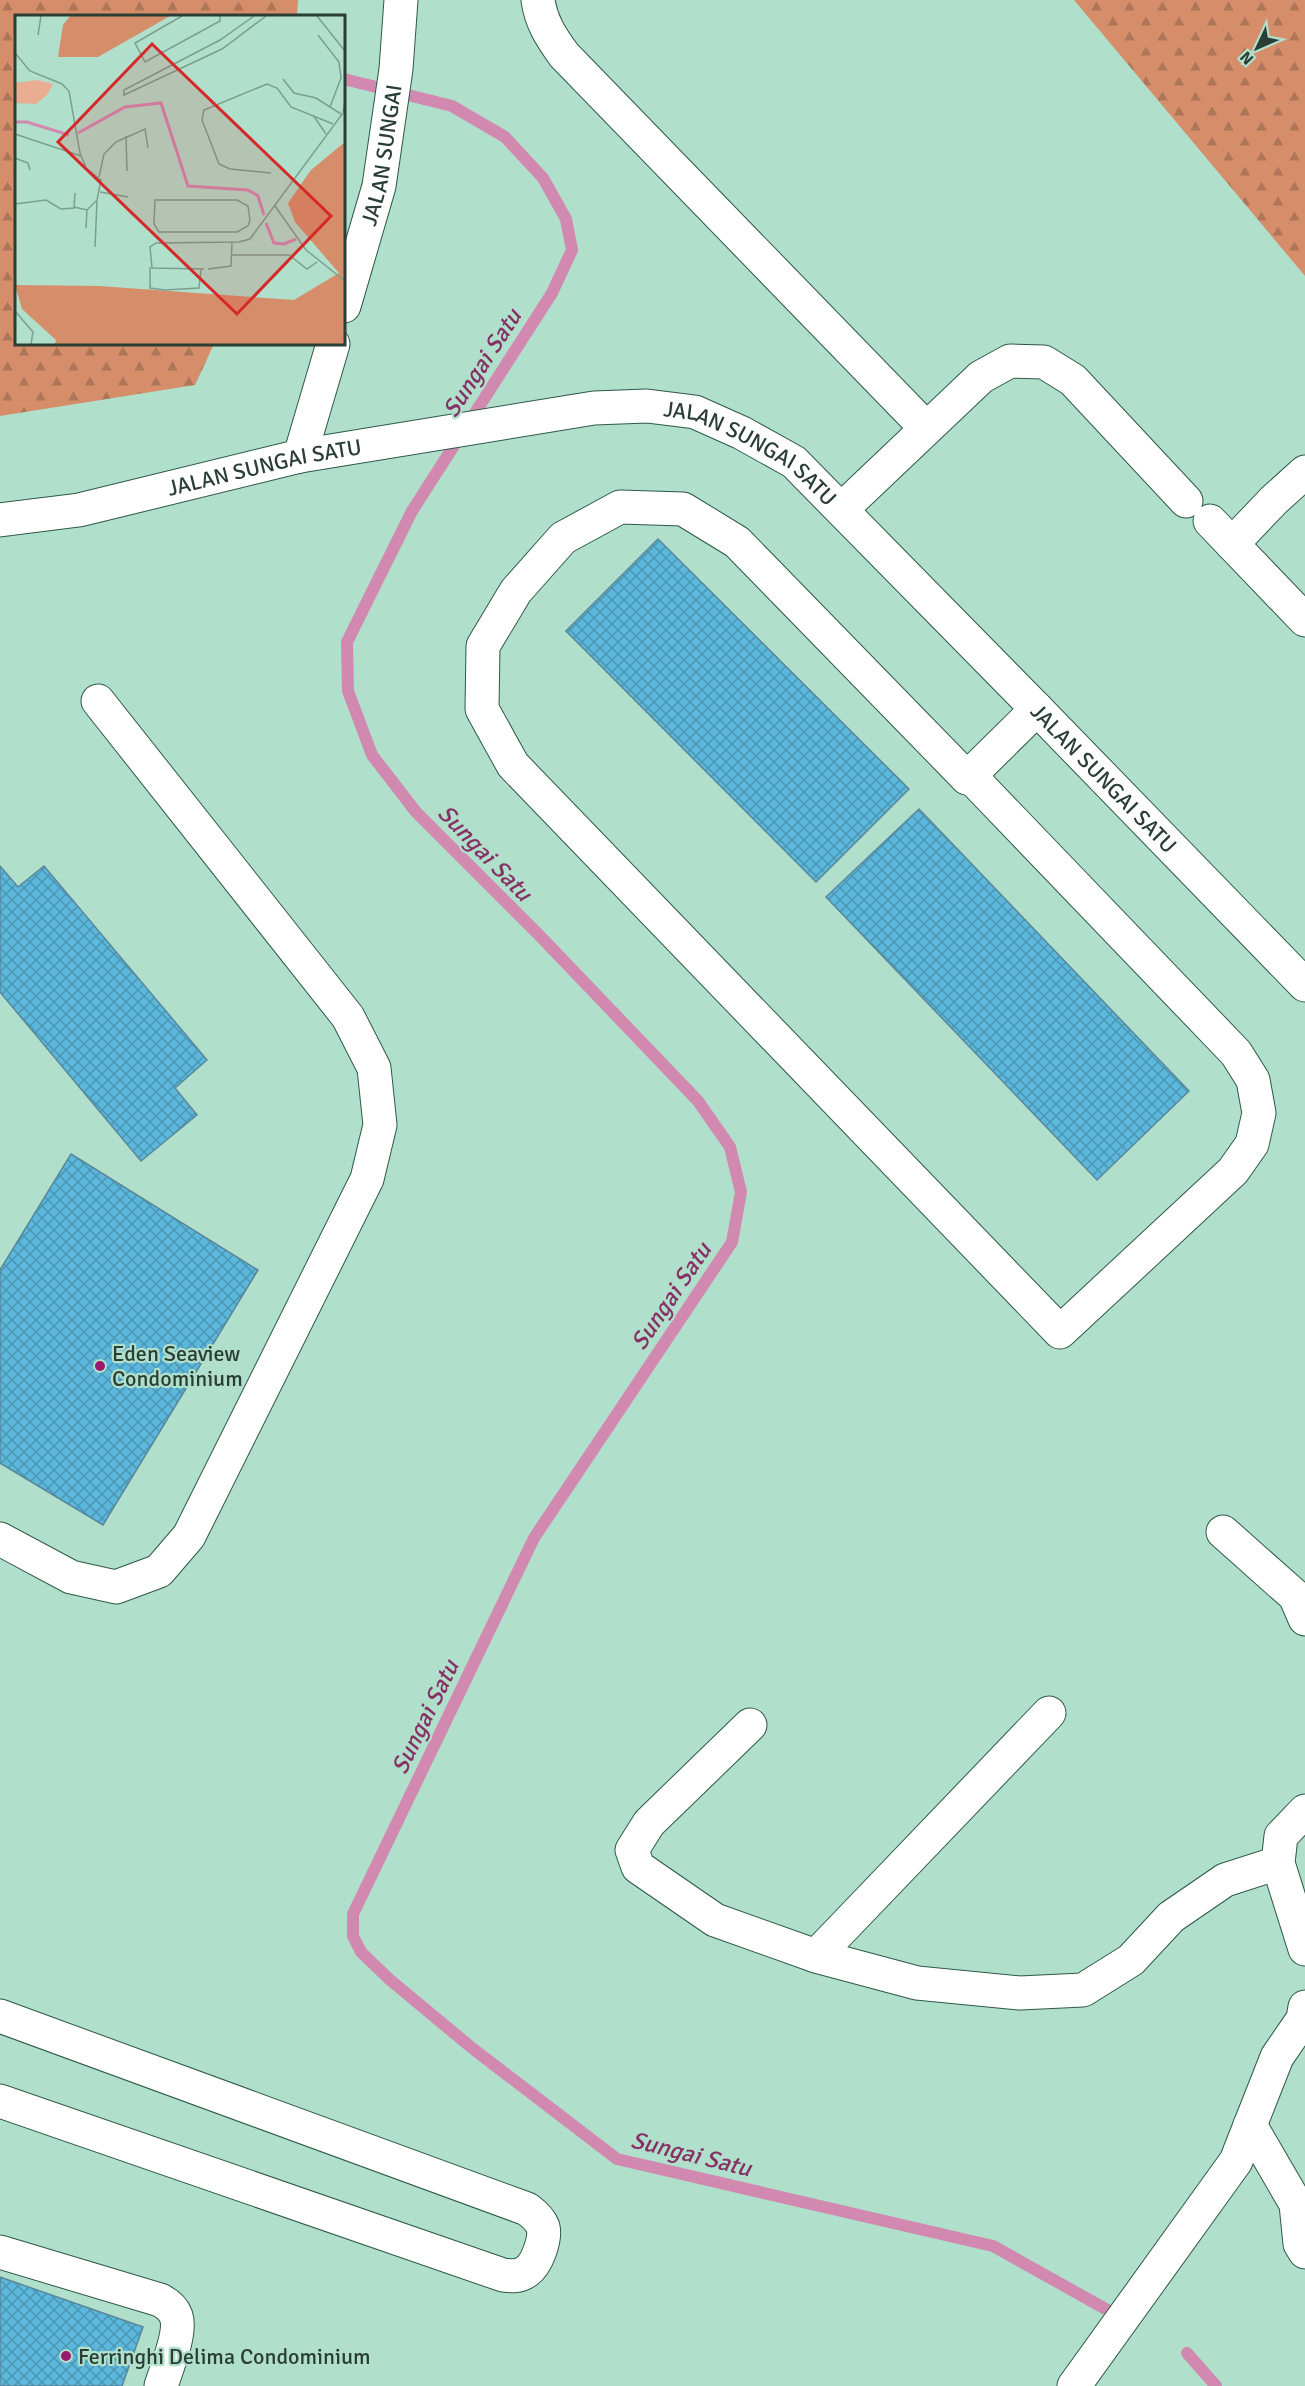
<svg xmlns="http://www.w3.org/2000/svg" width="1305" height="2386" font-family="Signika,sans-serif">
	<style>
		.forest { fill: url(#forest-firs) }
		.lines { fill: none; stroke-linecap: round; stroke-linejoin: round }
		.stream { stroke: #d289b0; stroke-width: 12 }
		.building { fill: url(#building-cross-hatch); stroke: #5a879a; stroke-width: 1.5 }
		.minor-casing { stroke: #2e5948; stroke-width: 35 }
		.minor { stroke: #fff; stroke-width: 33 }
		.poi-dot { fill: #9a186e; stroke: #b0dfcb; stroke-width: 2 }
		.labels { text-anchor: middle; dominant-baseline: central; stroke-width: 4.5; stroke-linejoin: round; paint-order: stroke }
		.street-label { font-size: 22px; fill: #2b3e36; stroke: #b0dfcb }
		.poi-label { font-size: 22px; fill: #2b3e36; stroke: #b0dfcb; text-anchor: start }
		.water-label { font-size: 24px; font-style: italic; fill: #873165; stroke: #b0dfcb }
		.inset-river { fill: none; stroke: #d289b0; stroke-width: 3 }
		.inset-road { fill: none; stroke: #7b9f8f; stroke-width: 1.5 }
		.view { fill: #d62828; fill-opacity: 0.15; stroke: #d62828; stroke-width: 3 }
		.inset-edge { fill: none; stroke: #2b3e36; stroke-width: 3 }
	</style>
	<defs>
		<pattern id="forest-firs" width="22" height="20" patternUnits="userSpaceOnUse" patternTransform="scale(1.5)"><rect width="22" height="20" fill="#d68d6a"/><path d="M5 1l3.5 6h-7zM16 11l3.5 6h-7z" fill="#ae7558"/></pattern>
		<pattern id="building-cross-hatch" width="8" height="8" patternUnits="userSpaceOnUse" patternTransform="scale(1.5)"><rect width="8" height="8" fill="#5bb7db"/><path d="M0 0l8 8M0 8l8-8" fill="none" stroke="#4b96b2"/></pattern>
	</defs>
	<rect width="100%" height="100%" fill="#b0dfcb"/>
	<!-- forest -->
	<path class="forest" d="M 0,0 L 298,0 L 297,16 L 16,16 L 16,344 L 214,344 L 195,385 L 0,416 Z
		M 1074,0 L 1305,0 L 1305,276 Z"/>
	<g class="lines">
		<!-- stream -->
		<path class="stream" d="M 344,79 L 452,106 L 505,137 L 543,178 L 566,219 L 572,250 L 552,293 L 412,511 L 347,642 L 348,691 L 372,755 L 416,812 L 540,936 L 698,1101 L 730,1147 L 741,1192 L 732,1242 L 534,1538 L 353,1914 L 353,1936 L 361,1952 L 389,1979 L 472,2048 L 617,2159 L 993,2246 L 1111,2312
			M 1187,2353 L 1216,2386"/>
	</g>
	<!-- building -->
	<path class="building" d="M 658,539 L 909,789 L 816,882 L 566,631 Z
		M 919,809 L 1189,1091 L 1097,1180 L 826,897 Z
		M 0,866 L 18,887 L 44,866 L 207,1060 L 175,1088 L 197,1115 L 141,1161 L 0,992 Z
		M 71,1154 L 258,1270 L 103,1525 L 0,1463 L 0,1270 Z
		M 0,2277 L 143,2327 L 122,2386 L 0,2386 Z"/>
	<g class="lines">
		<!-- minor casing -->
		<g class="minor-casing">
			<g id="minor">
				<path d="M 538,0 C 541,22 551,37 564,55 L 926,428"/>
				<path id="s1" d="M 344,306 L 379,186 L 396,69 L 401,0"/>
				<path d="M 300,456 L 333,344"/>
				<path d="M 620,507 L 683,509 L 737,542 L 967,778 L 970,776 L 1236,1053 L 1253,1080 L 1259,1113 L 1252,1144 L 1233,1171 L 1060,1332 L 513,765 L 482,709 L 483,646 L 516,591 L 563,538 Z"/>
				<path d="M 842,509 L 981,377 L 1010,361 L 1044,362 L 1073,380 L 1186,501"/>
				<path id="s2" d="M 0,520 L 79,510 L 300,456 L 594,408 L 647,406 L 695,412 L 742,433 L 794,462 L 1037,709 L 1305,985"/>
				<path d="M 1210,521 L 1305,620"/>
				<path d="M 1232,544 L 1274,500 L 1305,472"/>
				<path d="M 967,778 L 1037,709"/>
				<path d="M 1223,1532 L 1295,1596 L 1305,1619"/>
				<path d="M 0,1539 L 71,1577 L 116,1587 L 159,1571 L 189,1536 L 367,1179 L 380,1125 L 374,1068 L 348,1017 L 98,701"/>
				<path d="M 750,1725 L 649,1823 L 632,1850 L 638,1867 L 715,1920 L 816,1956 L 917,1983 L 1020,1993 L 1083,1990 L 1131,1960 L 1171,1917 L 1225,1880 L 1278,1863"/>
				<path d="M 1305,1811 L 1281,1836 L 1278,1863 L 1305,1949"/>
				<path d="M 816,1956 L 1049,1713"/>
				<path d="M 0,2016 L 527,2209 C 534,2214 540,2219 543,2227 C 546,2239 537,2264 527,2271 C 519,2277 512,2276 503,2275 L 0,2101"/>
				<path d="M 1250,2125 L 1296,2204 L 1300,2244 L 1305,2252"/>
				<path d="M 0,2252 L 160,2300 C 168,2304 173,2308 176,2316 C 182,2332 166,2370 161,2386"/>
				<path d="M 1074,2386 L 1236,2161 L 1277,2057 L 1303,2019 L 1305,2007"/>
			</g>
		</g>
		<!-- minor -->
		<use href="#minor" class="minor"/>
	</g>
	<!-- markers -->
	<g class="poi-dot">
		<circle cx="100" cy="1366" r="6"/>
		<circle cx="66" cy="2356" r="6"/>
	</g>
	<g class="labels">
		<!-- street labels -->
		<g class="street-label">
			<text stroke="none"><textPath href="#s1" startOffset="156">JALAN SUNGAI</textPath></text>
			<text stroke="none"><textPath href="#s2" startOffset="774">JALAN SUNGAI SATU</textPath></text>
			<text stroke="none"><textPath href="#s2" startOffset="270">JALAN SUNGAI SATU</textPath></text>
			<text stroke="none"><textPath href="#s2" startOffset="1260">JALAN SUNGAI SATU</textPath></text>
		</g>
		<!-- poi labels -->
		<g class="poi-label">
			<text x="112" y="1353">Eden Seaview<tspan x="112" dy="25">Condominium</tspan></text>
			<text x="78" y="2356">Ferringhi Delima Condominium</text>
		</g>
		<!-- water labels -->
		<g class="water-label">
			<text transform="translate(482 363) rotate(-57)">Sungai Satu</text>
			<text transform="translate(485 853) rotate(46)">Sungai Satu</text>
			<text transform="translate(671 1296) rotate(-56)">Sungai Satu</text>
			<text transform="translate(425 1717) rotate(-64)">Sungai Satu</text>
			<text transform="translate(691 2154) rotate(14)">Sungai Satu</text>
		</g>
	</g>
	<!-- overview -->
	<g transform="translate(15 15)">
		<rect width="330" height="330" fill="#b0dfcb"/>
		<path d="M 55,1 L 155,1 L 83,42 L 43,42 L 48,10 ZM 330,127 L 330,329 L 40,329 L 41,325 L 7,294 L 0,270 L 84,271 L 279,285 L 324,258 L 280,207 L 273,188 L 296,155 Z" fill="#d68d6a"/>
		<path d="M 23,65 L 38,69 L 32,80 L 21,89 L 0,88 L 0,68 Z" fill="#e9ae92"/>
		<path class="inset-river" d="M 0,107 L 12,107 L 54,120M 63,118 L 110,92 L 146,88 L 173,171 L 233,175 L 243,181 L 249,200M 251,208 L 259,228 L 269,229 L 281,224"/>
		<path class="inset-road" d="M 167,1 L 120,28 L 130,47 L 205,6 L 205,1M 239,1 L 205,25 L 109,75 L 109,80 L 207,34 L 251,1M 302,1 L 330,36M 23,20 L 26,1M 303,20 L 324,47 L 326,63 L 315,92M 0,38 L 15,56 L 47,69 L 54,76 L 65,138 L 71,153 L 86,165 L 82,185 L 72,195 L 71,213M 268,64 L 279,78 L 301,83 L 326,99M 298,100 L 311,119M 0,119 L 66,141M 111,121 L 112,156M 0,143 L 13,148 L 15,155M 256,158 L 215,154 L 204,149 L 187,105 L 189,95 L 252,69 L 262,73 L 276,92 L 318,109M 84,162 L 89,139 L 101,127 L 130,114 L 133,133M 85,177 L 113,182M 60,178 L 59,192 L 72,195M 140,185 L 222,185 L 233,191 L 235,205 L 233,211 L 222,217 L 144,217 L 139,209 ZM 0,189 L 31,185 L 46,194 L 60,193M 260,191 L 291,235 L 330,266M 80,232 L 82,185M 217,240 L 274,240 L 292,254 L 302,247M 135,252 L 135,273 L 150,275 L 184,273 L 186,254M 189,254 L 137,253 L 135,232 L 141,228 L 224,227 L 235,224 L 328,98 L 330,85M 193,254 L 216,251 L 217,228M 0,296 L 18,317 L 16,329"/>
		<path class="view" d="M 137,29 L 316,201 L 222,299 L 43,127 Z"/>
		<rect width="330" height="330" class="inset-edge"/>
	</g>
	<!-- north arrow -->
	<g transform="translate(1257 48) rotate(226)" stroke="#b0dfcb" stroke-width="4.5" paint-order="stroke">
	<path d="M0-4.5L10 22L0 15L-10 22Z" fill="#2b3e36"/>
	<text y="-9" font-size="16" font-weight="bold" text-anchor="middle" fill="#2b3e36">N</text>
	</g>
</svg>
